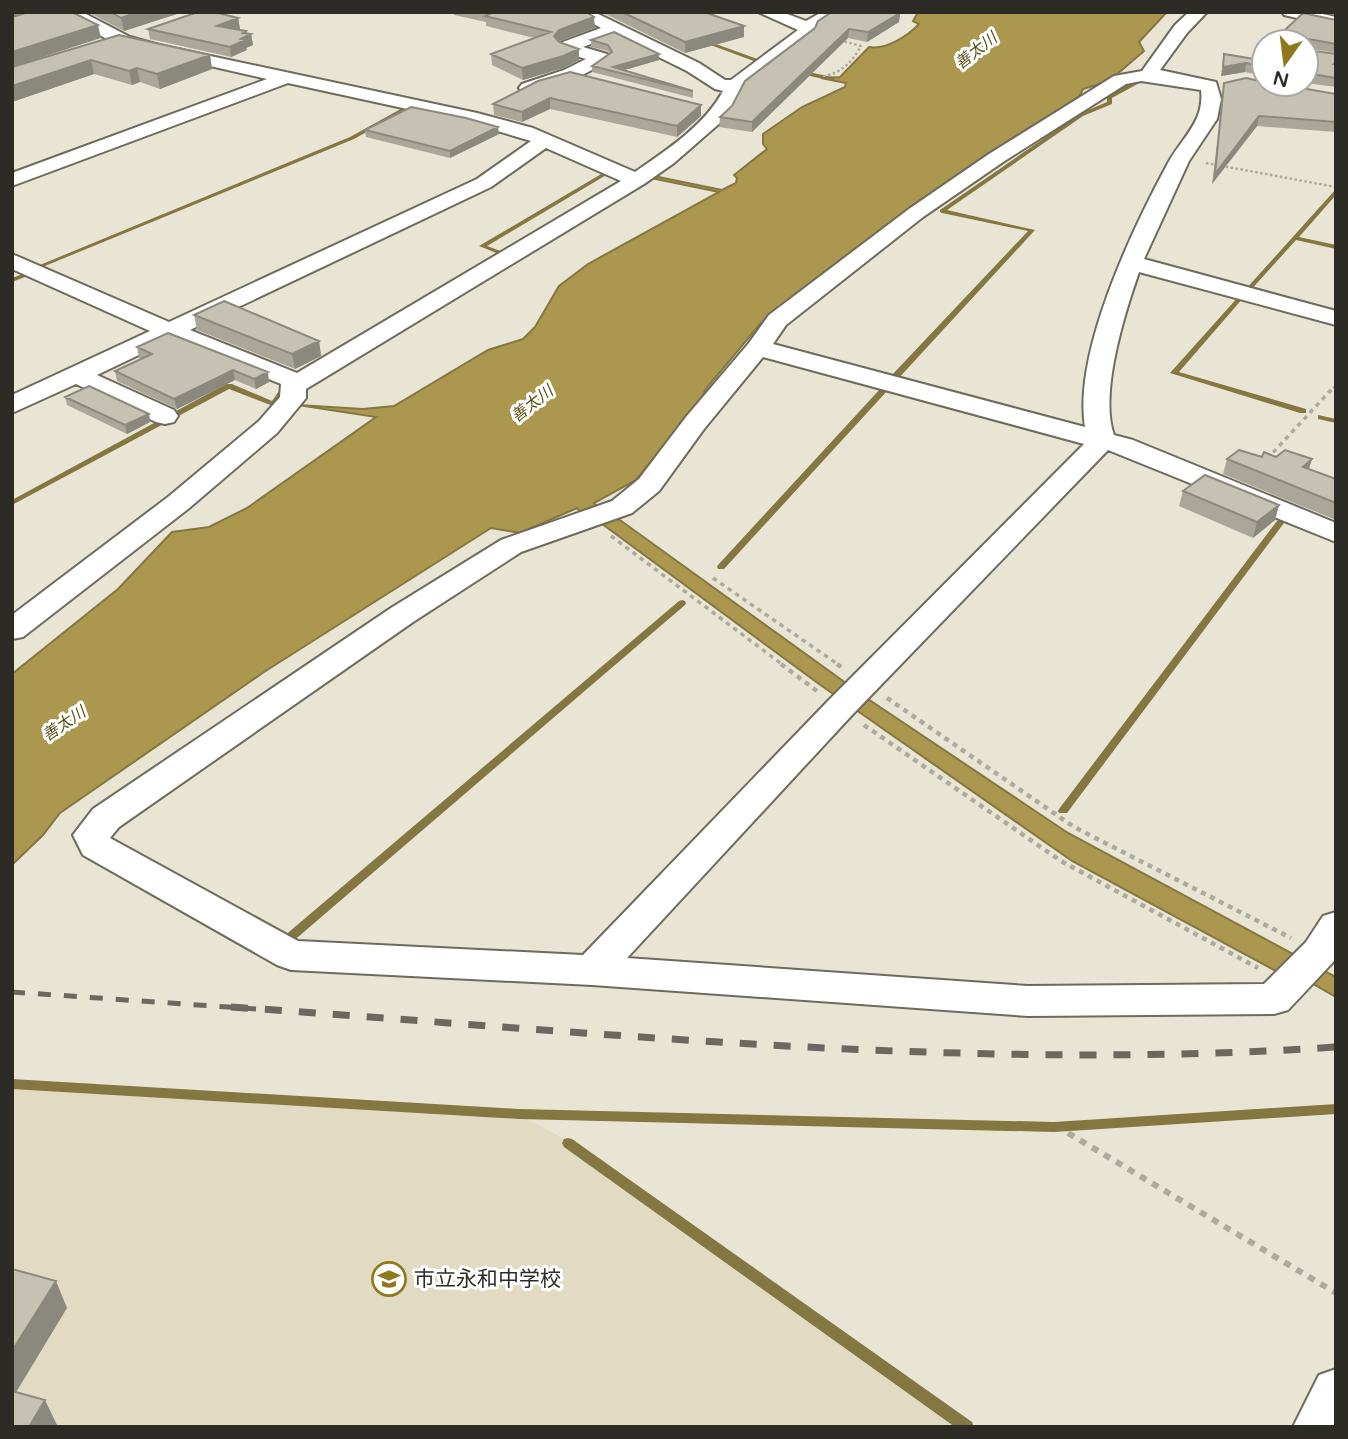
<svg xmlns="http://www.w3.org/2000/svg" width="1348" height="1439" font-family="'Varela Round','Noto Sans JP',sans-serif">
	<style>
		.built { fill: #e1dbc4 }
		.water { fill: #ab984e; stroke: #857742; stroke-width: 2 }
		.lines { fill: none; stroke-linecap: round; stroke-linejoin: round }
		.stream { fill: #857742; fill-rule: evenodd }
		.street-casing { stroke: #6e6a5c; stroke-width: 4 }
		.path-far3 { stroke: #adaa9e; stroke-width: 2.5; stroke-dasharray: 2.5 2.5; stroke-linecap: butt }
		.path-far2 { stroke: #adaa9e; stroke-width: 3.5; stroke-dasharray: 4.5 4.5; stroke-linecap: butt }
		.path-far1 { stroke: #adaa9e; stroke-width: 4.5; stroke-dasharray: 5 5; stroke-linecap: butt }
		.path { stroke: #adaa9e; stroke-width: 6; stroke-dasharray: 7 7; stroke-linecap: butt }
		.street { fill: #fff; fill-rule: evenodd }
		.rail-far1 { stroke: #6a685f; stroke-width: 5; stroke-dasharray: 13 13; stroke-linecap: butt }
		.rail { stroke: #6a685f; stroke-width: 7; stroke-dasharray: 17 17; stroke-linecap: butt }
		.wall { fill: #aaa79a }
		.shaded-wall { fill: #8b887d }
		.building { fill: #c6c2b3; stroke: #8b887d; stroke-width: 2 }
		.labels { text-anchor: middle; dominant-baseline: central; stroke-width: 6; stroke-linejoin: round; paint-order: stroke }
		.far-water-label { font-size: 16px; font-style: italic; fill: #5b4e14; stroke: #fff }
		.near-poi-label { font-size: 21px; fill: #2c2b25; stroke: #fff; text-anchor: start }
	</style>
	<rect width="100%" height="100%" fill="#e9e5d5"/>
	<!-- built -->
	<path class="built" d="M 12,1084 L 519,1114 L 566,1140 L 965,1419 L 959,1427 L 12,1427 Z"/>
	<!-- water -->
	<path class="water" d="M 918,12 L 1167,12 L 1139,42 L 1144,51 L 1109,81 L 1083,89 L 1078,99 L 900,217 L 760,324 L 705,390 L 696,416 L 677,430 L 636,480 L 594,503 L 602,512 L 620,520 L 868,699 L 1068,833 L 1336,977 L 1336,997 L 1313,984 L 1274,970 L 1072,861 L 819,684 L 586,512 L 581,513 L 577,508 L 520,533 L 491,528 L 264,672 L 60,813 L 43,835 L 12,865 L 12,674 L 118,589 L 172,532 L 209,527 L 247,508 L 376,417 L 298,405 L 363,409 L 394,406 L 488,350 L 523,339 L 535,327 L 559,286 L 588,264 L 719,192 L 646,177 L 649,175 L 722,190 L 736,183 L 737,178 L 734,175 L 767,149 L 763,144 L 763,134 L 802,107 L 845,87 L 846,83 L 821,78 L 840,77 L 869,47 C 886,50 908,36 919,24 L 913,21 Z"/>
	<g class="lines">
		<!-- stream -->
		<path class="stream" d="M 702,39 L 763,61 L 764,62 L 759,63 L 700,41 Z
			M 799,70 L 832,77 L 835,79 L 832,81 L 797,73 L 797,71 Z
			M 1141,78 L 1144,80 L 1143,81 L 1112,98 L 1112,104 L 1083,116 L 947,210 L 1035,230 L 897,380 L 891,380 L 891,376 L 1028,231 L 942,213 L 940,212 L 940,210 L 1079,114 L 1107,102 L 1107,96 Z
			M 408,105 L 413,106 L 354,139 L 40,268 L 35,267 L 350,137 Z
			M 603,173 L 608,174 L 487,246 L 506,253 L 506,255 L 501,258 L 496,257 L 499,254 L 479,246 Z
			M 1336,189 L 1336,195 L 1299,237 L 1336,245 L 1336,249 L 1296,240 L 1249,292 L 1245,292 L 1245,290 Z
			M 28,272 L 30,273 L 30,275 L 12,282 L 12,278 Z
			M 1239,296 L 1244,297 L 1179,372 L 1306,409 L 1306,413 L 1300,413 L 1170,373 Z
			M 226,384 L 232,384 L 272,401 L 284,384 L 287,384 L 291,386 L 276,406 L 273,406 L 229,389 L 12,505 L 12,500 Z
			M 881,388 L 887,388 L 888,390 L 724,569 L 718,569 L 717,567 L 718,565 Z
			M 1318,415 L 1336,419 L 1336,423 L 1318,419 Z
			M 1277,521 L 1280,521 L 1284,523 L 1067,813 L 1059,813 L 1058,811 L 1059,809 Z
			M 682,600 L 685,601 L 686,603 L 685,605 L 291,943 L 287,944 L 283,943 L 281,940 L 283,937 L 679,601 Z
			M 12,1079 L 519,1109 L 1054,1122 L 1336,1104 L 1336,1114 L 1054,1132 L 519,1119 L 12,1089 Z
			M 568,1138 L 572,1139 L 972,1422 L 974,1427 L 955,1427 L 564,1147 L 562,1143 L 564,1139 Z"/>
		<!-- street casing -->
		<g class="street-casing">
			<path id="street" d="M 57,12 L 82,12 L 130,37 L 159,45 L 477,113 L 533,128 L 635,172 C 667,150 705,125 723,91 L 715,89 L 687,71 L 614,35 L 583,47 L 607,54 L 610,58 L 607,62 C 588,72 543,97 522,92 L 519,88 L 522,84 L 564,70 L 586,59 L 560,51 L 557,47 L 560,43 L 601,28 L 572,12 L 594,12 L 699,63 L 725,80 L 731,80 L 798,30 L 758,12 L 782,12 L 806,21 L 822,12 L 843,12 L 815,29 L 813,35 L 743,89 L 729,115 L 674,163 L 644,184 L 306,389 L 306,398 L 277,433 L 188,509 L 23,637 L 12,639 L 12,615 L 168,497 L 259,421 L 280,397 L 281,384 L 170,340 L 97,375 L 174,410 L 178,416 L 174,422 L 165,424 L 156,422 L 76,384 L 12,413 L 12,395 L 150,331 L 12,269 L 12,254 L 169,322 L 477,179 L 531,141 L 467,122 L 288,83 L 12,186 L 12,173 L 267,79 L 118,45 ZM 546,148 L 621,181 L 297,373 L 190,330 L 491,187 Z
				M 1189,12 L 1207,12 L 1187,33 L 1160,70 L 1216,82 L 1221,99 L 1217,119 L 1189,161 L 1144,259 L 1336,311 L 1336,325 L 1139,272 C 1125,312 1099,394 1114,435 L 1133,440 L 1336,523 L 1336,542 L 1108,450 L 852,715 L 627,958 L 1028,986 L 1264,984 L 1306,942 L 1323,916 L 1336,912 L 1336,959 L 1288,1010 L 1274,1014 L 1028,1016 L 592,985 L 291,970 L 277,965 L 83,855 L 73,835 L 93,809 L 391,608 L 501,540 L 612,501 L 639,479 L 686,417 L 749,343 L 769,315 L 909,209 L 989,154 L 1114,76 L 1142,71 L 1175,25 ZM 1141,81 L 1201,90 C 1205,122 1181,138 1167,165 C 1132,230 1073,353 1085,427 L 773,344 L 786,325 L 923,217 L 1003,162 L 1126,84 ZM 763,357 L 1084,444 L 828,701 L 583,955 L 298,941 L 110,838 L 119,827 L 413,622 L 521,552 L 632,513 L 659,491 L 704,429 Z
				M 1282,12 L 1314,12 L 1336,17 L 1336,27 L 1284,15 Z
				M 1336,1369 L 1336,1427 L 1293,1427 L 1319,1375 Z"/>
		</g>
		<!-- path-far3 -->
		<path class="path-far3" d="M 823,76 C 841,74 853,61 861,46 L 842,41
			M 1206,163 L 1336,187
			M 1330,392 L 1336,385"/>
		<!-- path-far2 -->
		<path class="path-far2" d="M 1267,459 L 1331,390
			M 611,536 L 783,665
			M 713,578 L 839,665"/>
		<!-- path-far1 -->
		<path class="path-far1" d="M 781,664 L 817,691
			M 837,664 L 843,668
			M 887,698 L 1074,827 L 1291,938
			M 864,725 L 1061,861 L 1258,968"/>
		<!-- path -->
		<path class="path" d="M 1068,1133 L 1336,1293"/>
		<!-- street -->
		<use href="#street" class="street"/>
		<!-- rail-far1 -->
		<path class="rail-far1" d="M 12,992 L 256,1009"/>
		<!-- rail -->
		<path class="rail" d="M 231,1007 C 598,1032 968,1072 1336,1047"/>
	</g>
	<!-- wall -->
	<path class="wall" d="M 88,12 L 180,12 L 180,13 L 124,31 Z
		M 452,12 L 586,12 L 595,28 L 558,42 L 579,60 L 563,68 L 523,80 L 492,65 L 491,54 L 534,38 L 486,26 L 486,22 L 454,15 L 454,13 Z
		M 601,12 L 704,12 L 744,37 L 685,53 Z
		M 900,13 L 899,22 L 867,42 L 848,38 L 752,132 L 719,127 L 720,117 L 815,28 Z
		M 238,18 L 240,29 L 238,30 L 246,31 L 247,33 L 251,34 L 253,45 L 246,48 L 247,50 L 231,57 L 150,39 L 148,29 Z
		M 1336,20 L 1336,53 L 1307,48 L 1308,50 L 1336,54 L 1336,87 L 1306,83 L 1306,42 L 1272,42 Z
		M 119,35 L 210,55 L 212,69 L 160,89 L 140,82 L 132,85 L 94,74 L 12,102 Z
		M 591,40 L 659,60 L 624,70 L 693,91 L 693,98 L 592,72 L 592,66 L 609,54 L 608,51 L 591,47 Z
		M 1264,50 L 1264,76 L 1245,72 L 1221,76 L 1224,54 L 1254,59 Z
		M 538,81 L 701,105 L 701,116 L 677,137 L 550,109 L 522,122 L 494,115 L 493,104 Z
		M 1224,83 L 1336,94 L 1336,132 L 1257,126 L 1212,184 Z
		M 365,130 L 499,134 L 450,158 L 366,137 Z
		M 194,315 L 319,341 L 321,356 L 295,369 L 197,330 Z
		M 168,333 L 269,382 L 256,389 L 235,380 L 177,409 L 117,381 L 115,371 L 141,359 L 139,358 L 137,347 Z
		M 65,397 L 149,414 L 150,422 L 127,434 L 67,405 Z
		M 1262,457 L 1276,457 L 1312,459 L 1309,469 L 1336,479 L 1336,520 L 1223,474 L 1227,459 Z
		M 1183,491 L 1279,505 L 1275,520 L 1253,538 L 1179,506 Z"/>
	<!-- shaded-wall -->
	<path class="shaded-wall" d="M 12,12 L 27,12 L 12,17 Z
		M 138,12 L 180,12 L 180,13 L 124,31 L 121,18 Z
		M 900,13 L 899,22 L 867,42 L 868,32 Z
		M 594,17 L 595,28 L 559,41 L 554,47 L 554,36 L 559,30 Z
		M 238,18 L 240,29 L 219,36 L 217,26 Z
		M 98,25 L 101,38 L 12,67 L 12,52 Z
		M 744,26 L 744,37 L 685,53 L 685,42 Z
		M 849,29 L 848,38 L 752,132 L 752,122 Z
		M 246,31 L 247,36 L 251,34 L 253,45 L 246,48 L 247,50 L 231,57 L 230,47 L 243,33 Z
		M 579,49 L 579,60 L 563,68 L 523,80 L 522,68 Z
		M 659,54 L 659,60 L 618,72 L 613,67 Z
		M 210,55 L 212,69 L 160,89 L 157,74 Z
		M 91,60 L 94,74 L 12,102 L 12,86 Z
		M 1246,63 L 1245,72 L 1221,76 L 1223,67 Z
		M 137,68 L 140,82 L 132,85 L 129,71 Z
		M 550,98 L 550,109 L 522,122 L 522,112 Z
		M 701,105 L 701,116 L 677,137 L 677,126 Z
		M 1259,116 L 1257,126 L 1212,184 L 1215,174 Z
		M 498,127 L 499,134 L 450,158 L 450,151 Z
		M 319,341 L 321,356 L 295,369 L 292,354 Z
		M 233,370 L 235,380 L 177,409 L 174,399 Z
		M 268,372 L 269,382 L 256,389 L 254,379 Z
		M 149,414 L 150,422 L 127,434 L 125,425 Z
		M 1312,459 L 1307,474 L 1303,467 Z
		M 1279,505 L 1275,520 L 1253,538 L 1257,522 Z
		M 56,1281 L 67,1308 L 12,1399 L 12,1351 Z
		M 45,1400 L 58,1427 L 29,1427 Z"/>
	<!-- building -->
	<path class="building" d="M 29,12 L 72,12 L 98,25 L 12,52 L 12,17 Z
		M 111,12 L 138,12 L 121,18 Z
		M 198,12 L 214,12 L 238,18 L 217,26 L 246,31 L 243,33 L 251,34 L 241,39 L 245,40 L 230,47 L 148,29 Z
		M 488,12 L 586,12 L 594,17 L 559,30 L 554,36 L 559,42 L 579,49 L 563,56 L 522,68 L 491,54 L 551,32 L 485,16 L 492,13 Z
		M 622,12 L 704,12 L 744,26 L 685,42 Z
		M 832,12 L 900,13 L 868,32 L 849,29 L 752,122 L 720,117 L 732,106 L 745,81 L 815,28 L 818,21 Z
		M 1303,13 L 1336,20 L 1336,44 L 1309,39 L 1306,42 L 1272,42 Z
		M 614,32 L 659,54 L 613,67 L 693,91 L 592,66 L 612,52 L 608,45 L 591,40 Z
		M 119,35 L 210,55 L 157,74 L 137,68 L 129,71 L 91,60 L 12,86 L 12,67 Z
		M 1306,43 L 1308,50 L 1336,54 L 1336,62 L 1334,64 L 1336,64 L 1336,78 L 1306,73 Z
		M 1264,50 L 1264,67 L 1246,63 L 1223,67 L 1224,54 L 1254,59 Z
		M 570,72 L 701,105 L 677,126 L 550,98 L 522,112 L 493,104 L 538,81 Z
		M 1246,78 L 1264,82 L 1264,84 L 1278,84 L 1336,94 L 1336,122 L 1259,116 L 1215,174 L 1224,83 Z
		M 411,107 L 466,118 L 498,127 L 450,151 L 365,130 Z
		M 224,301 L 319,341 L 292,354 L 194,315 Z
		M 168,333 L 268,372 L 254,379 L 233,370 L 174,399 L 115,371 L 152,354 L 137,347 Z
		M 89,386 L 149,414 L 125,425 L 65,397 Z
		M 1239,450 L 1262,457 L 1264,452 L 1276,457 L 1285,450 L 1312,459 L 1303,467 L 1336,479 L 1336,503 L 1227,459 Z
		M 1205,475 L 1279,505 L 1257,522 L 1183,491 Z
		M 12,1269 L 56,1281 L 12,1351 Z
		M 12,1391 L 45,1400 L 29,1427 L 12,1427 Z"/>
	<!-- icons -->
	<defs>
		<g id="school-ring" transform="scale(1.75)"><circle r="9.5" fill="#fff" stroke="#8e791f" stroke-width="1.5"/><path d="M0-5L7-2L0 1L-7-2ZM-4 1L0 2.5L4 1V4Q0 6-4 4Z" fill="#8e791f"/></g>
	</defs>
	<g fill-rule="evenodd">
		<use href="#school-ring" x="389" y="1279"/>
	</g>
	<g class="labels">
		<!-- far-water labels -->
		<g class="far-water-label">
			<text transform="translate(976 51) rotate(-38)">善太川</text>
			<text transform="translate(532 404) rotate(-38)">善太川</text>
			<text transform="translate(64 724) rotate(-34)">善太川</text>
		</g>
		<!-- near-poi labels -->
		<g class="near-poi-label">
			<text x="414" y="1279">市立永和中学校</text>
		</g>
	</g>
	<!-- border -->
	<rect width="1348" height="1439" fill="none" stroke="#2c2b25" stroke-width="28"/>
	<!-- north arrow -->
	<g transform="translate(1285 63) rotate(194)"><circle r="33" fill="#ffffff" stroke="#abaaa8" stroke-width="2"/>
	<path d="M0-5L12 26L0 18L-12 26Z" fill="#8e791f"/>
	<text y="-10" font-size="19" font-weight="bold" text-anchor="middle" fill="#2c2b25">N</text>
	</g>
</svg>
